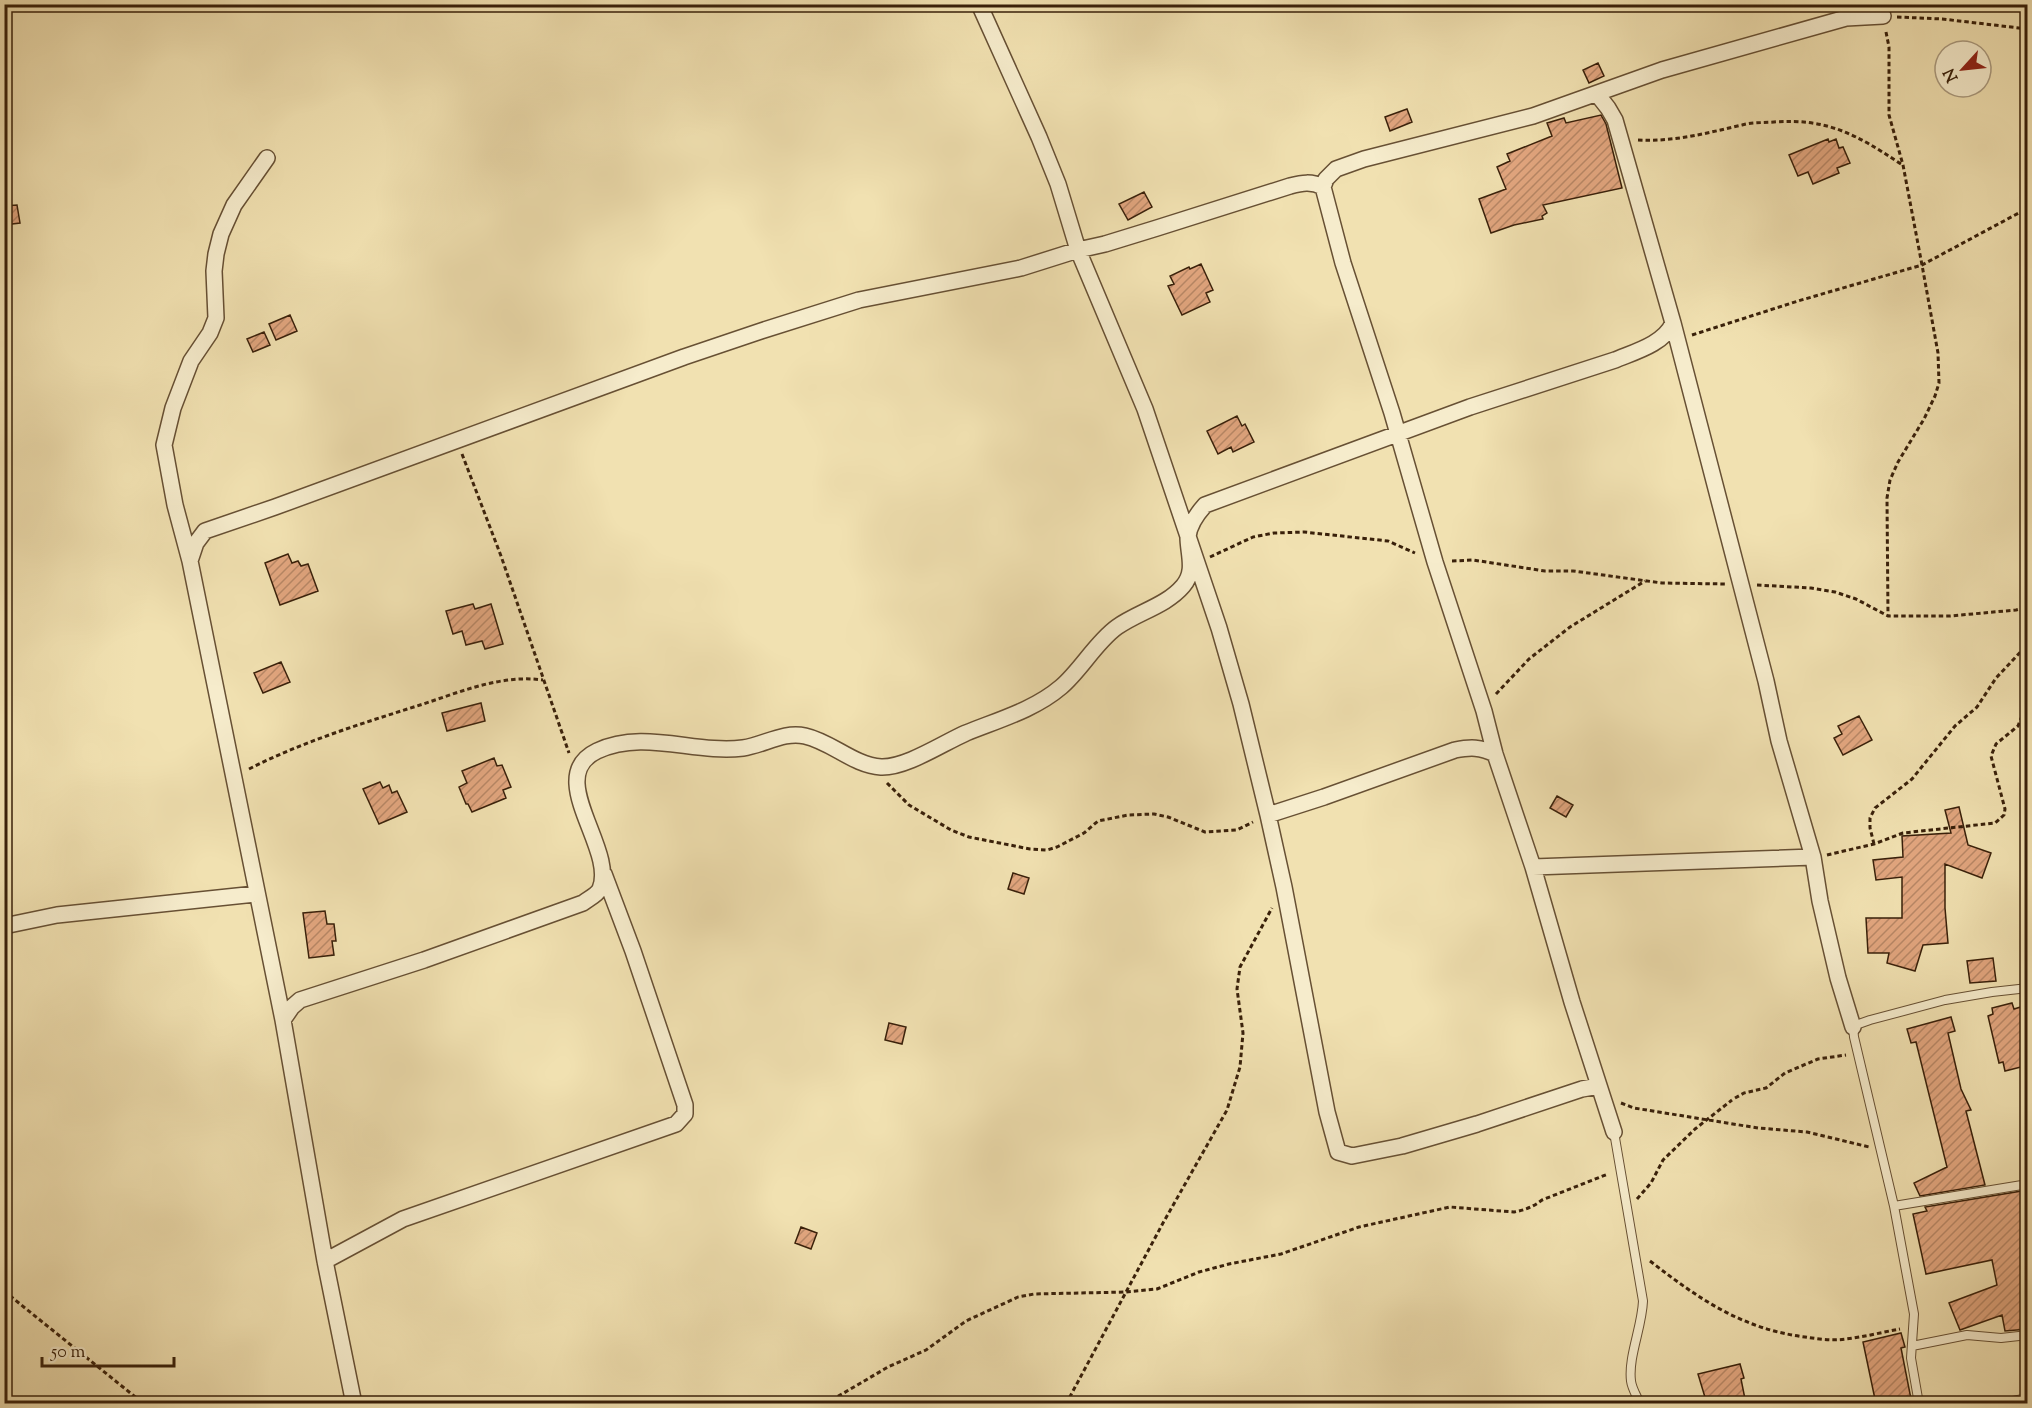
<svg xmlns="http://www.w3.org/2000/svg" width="2032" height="1408" font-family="'Sorts Mill Goudy',serif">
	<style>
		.building { fill: url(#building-hatch); stroke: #39200a; stroke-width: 1.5 }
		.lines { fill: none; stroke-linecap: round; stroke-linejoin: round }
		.lane-casing { stroke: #675034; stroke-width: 10 }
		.street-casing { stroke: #675034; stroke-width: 18 }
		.path { stroke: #39200a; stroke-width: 3; stroke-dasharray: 4.5 3; stroke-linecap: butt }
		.lane { stroke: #f6eccc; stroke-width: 8 }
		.street { stroke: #f6eccc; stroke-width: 15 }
	</style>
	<defs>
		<pattern id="building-hatch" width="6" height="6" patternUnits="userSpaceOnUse" patternTransform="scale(1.5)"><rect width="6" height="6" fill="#e2a67f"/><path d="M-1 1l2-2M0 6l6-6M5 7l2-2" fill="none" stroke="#b88766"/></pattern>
	</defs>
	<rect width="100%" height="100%" fill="#f1e1b1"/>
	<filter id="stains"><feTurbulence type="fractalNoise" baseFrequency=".00333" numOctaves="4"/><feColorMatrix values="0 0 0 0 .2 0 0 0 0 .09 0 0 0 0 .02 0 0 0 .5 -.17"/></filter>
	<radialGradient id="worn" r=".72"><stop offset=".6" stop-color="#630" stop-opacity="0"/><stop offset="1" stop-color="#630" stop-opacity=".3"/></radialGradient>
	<!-- building -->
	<path class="building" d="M 1598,63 L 1604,76 L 1589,83 L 1583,70 Z
		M 1407,109 L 1412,122 L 1390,131 L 1385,117 Z
		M 1601,115 L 1606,124 L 1622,188 L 1543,205 L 1547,213 L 1542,216 L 1543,219 L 1514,225 L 1491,233 L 1479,199 L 1506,189 L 1497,167 L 1510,161 L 1507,154 L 1552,136 L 1547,123 L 1564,118 L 1566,123 Z
		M 1828,139 L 1829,142 L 1836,139 L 1839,148 L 1843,147 L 1850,163 L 1837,168 L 1839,173 L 1813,184 L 1808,172 L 1798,176 L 1789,155 Z
		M 1144,192 L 1152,207 L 1128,220 L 1119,204 Z
		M 17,205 L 20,223 L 4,225 L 4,206 Z
		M 1201,264 L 1213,290 L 1206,293 L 1210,302 L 1182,315 L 1168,286 L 1174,284 L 1170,276 L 1189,267 L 1190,269 Z
		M 290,315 L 297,331 L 276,340 L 269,324 Z
		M 264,332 L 270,345 L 253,352 L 247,339 Z
		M 1237,416 L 1242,426 L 1245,424 L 1254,442 L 1233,452 L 1231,447 L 1218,454 L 1207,431 Z
		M 288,554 L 292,563 L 298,561 L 301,566 L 308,564 L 318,591 L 280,605 L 265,563 Z
		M 473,604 L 475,609 L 491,604 L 503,644 L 485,649 L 482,641 L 466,645 L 462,631 L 453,634 L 446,611 Z
		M 281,662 L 290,682 L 263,693 L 254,673 Z
		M 481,703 L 485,721 L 447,731 L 442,713 Z
		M 1859,716 L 1872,740 L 1843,755 L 1834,738 L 1842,734 L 1838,726 Z
		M 494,758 L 497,766 L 502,765 L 511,787 L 503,790 L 506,798 L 472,812 L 468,804 L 466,804 L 459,787 L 467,783 L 462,771 Z
		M 380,782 L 383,788 L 389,785 L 392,793 L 397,791 L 407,812 L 379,824 L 363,789 Z
		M 1557,796 L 1573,805 L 1566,817 L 1550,808 Z
		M 1959,807 L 1968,845 L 1991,853 L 1982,878 L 1945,864 L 1945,908 L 1948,943 L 1923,945 L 1915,971 L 1887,963 L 1889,953 L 1868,953 L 1866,918 L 1902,918 L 1902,877 L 1876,880 L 1873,860 L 1903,857 L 1902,836 L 1951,833 L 1945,810 Z
		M 1013,873 L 1029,878 L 1024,894 L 1008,889 Z
		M 325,911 L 327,924 L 334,924 L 336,941 L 332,941 L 334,955 L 309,958 L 303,913 Z
		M 1993,958 L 1996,981 L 1970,983 L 1967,961 Z
		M 2012,1003 L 2014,1009 L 2024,1006 L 2028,1019 L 2028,1061 L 2024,1062 L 2025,1066 L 2005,1071 L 2003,1062 L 1999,1063 L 1988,1016 L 1993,1014 L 1992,1008 Z
		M 1951,1017 L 1955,1031 L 1948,1033 L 1961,1089 L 1971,1110 L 1966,1111 L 1985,1185 L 1920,1196 L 1914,1183 L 1947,1167 L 1916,1042 L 1911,1043 L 1907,1029 Z
		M 889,1023 L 906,1027 L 902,1044 L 885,1040 Z
		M 2028,1190 L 2028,1329 L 2005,1331 L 2002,1315 L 1960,1330 L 1949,1303 L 1997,1285 L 1992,1260 L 1926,1274 L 1913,1214 L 1927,1211 L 1925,1207 Z
		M 801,1227 L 817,1233 L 811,1249 L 795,1243 Z
		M 1901,1333 L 1905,1347 L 1901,1348 L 1912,1404 L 1876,1404 L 1863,1342 Z
		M 1740,1364 L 1744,1378 L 1741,1379 L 1746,1404 L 1707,1404 L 1698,1374 Z"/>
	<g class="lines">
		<!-- lane casing -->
		<g class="lane-casing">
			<path id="lane" d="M 1614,1132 L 1643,1301 C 1642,1327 1628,1357 1631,1381 C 1632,1389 1637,1396 1640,1404
				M 1894,1206 L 2028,1184
				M 1912,1346 L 1967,1335 L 2001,1338 L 2028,1335
				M 1919,1404 L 1911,1358 L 1914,1314 L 1894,1206 L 1854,1037 L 1853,1026 L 1870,1020 L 1945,1000 L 1992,992 L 2028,988
				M 1998,1404 L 2028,1398"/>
		</g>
		<!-- street casing -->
		<g class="street-casing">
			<path id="street" d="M 979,4 L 1039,137 L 1058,184 L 1078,250 L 1145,409 L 1219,628 L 1241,704 L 1268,815 L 1284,887 L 1327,1112 L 1338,1152 L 1352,1156 L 1402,1146 L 1477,1124 L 1582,1089 L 1599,1086
				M 267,158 L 234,205 L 221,234 L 216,254 L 214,271 L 216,318 L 210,333 L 191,361 L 173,408 L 164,445 L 175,505 L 190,561 L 283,1020 L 325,1261 L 354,1404
				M 1673,323 L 1766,681 L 1779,741 L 1813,857 L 1820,901 L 1838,978 L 1853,1027
				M 190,561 L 196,543 L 205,531 L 275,507 L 684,357 L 761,331 L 859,300 L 1021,268 L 1078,250 L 1105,244 L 1157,228 L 1290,186 C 1302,183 1311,181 1323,187
				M 1268,815 L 1324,797 L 1455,750 C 1471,747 1480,747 1495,754
				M 1533,867 L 1813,857
				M 4,926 L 57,915 L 256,894
				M 283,1020 L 292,1007 L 300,1000 L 424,960 L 583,903 C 588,899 597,895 600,889 C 617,849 543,777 597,751 C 644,729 694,754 743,748 C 764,745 784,731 805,736 C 832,742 853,765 881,767 C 906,768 943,743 966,733 C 998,720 1034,710 1061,687 C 1081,670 1096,642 1117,627 C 1138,612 1166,606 1183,586 C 1196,571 1188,554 1188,537 C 1189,525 1197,514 1205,505 L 1470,407 L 1615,360 C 1634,352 1664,344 1673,323 L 1615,120 L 1608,108 L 1597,94
				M 1614,1132 L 1572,1002 L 1533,867 L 1495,754 L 1484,711 L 1435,562 L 1392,413 L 1343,263 L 1323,187 L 1326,179 L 1336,169 L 1364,159 L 1533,116 L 1662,70 L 1846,18 L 1883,16
				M 325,1261 L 403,1219 L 676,1124 L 685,1114 L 685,1105 L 633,951 L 604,874"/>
		</g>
		<!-- path -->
		<path class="path" d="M 1897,17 L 1942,19 L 2028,29
			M 1886,32 L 1889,47 L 1889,115 L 1903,165 L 1922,265 L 1938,353 L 1939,383 L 1935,396 L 1924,419 L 1898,462 L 1890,480 L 1887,498 L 1888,616
			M 1638,140 C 1674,142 1707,133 1742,125 C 1752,122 1763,123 1774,122 C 1828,118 1857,135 1901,164
			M 1692,335 L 1798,301 L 1922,265 L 2028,208
			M 462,454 L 501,556 L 569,753
			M 1210,557 L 1253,537 L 1274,533 L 1304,532 L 1388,541 L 1415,553
			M 1452,561 L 1473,560 L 1545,571 L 1573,571 L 1662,583 L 1726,584
			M 1757,585 L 1811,588 L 1835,592 L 1856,599 L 1888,616 L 1950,616 L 2016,610 L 2028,607
			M 1496,694 L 1529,659 L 1570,627 L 1645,581
			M 249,769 C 302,742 360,724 417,706 C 458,693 500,674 543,680
			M 887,783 L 909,805 L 951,830 L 969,837 L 1030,849 L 1047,850 L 1057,847 L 1084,833 L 1098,821 L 1128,815 L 1154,814 L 1168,817 L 1205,832 L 1237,830 L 1253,822
			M 1874,844 L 1870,828 L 1870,818 L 1875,808 L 1912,779 L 1955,726 L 1977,707 L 1996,678 L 2028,644
			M 1827,855 L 1874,844 L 1903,833 L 1995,823 L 2004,815 L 2005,809 L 1991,756 L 1996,744 L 2018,726 L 2022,716 L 2028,686
			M 1735,1098 L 1744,1093 L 1766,1088 L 1785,1073 L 1818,1059 L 1846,1055
			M 1621,1103 L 1634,1108 L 1758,1128 L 1807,1132 L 1869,1147
			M 1637,1199 L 1651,1183 L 1663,1160 L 1695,1129 L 1732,1100
			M 1650,1261 C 1699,1299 1742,1329 1805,1337 C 1818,1339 1832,1341 1846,1339 C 1864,1337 1883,1332 1900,1329
			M 4,1291 L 144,1404
			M 825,1404 L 888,1367 L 926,1350 L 966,1321 L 1018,1297 L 1034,1294 L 1126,1292 L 1157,1289 L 1199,1272 L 1229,1264 L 1281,1254 L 1359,1227 L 1450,1207 L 1514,1212 C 1525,1210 1533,1207 1542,1200 L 1608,1174
			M 1066,1404 L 1163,1223 L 1227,1110 L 1240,1067 L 1243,1033 L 1237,989 L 1240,967 L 1272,908"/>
		<!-- lane -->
		<use href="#lane" class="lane"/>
		<!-- street -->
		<use href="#street" class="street"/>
	</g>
	<!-- margin -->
	<rect width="2032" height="1408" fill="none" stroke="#f1e1b1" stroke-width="24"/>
	<rect x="6" y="6" width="2020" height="1396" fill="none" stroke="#39200a" stroke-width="3"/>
	<rect x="12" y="12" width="2008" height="1384" fill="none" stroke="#39200a" stroke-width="1.5"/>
	<!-- north arrow -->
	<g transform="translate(1963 69) rotate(243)"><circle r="28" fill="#f6eccc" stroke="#aa9a7e" stroke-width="1.5"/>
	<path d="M0-4.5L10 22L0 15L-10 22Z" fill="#8f2418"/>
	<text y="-9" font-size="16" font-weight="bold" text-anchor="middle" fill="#39200a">N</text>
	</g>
	<!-- scale -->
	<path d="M42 1357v9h132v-9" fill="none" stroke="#39200a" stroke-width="3"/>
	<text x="51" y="1357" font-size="18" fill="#39200a" stroke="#f6eccc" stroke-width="4.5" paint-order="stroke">50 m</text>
	<rect width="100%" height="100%" filter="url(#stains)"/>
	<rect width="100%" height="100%" fill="url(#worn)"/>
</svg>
